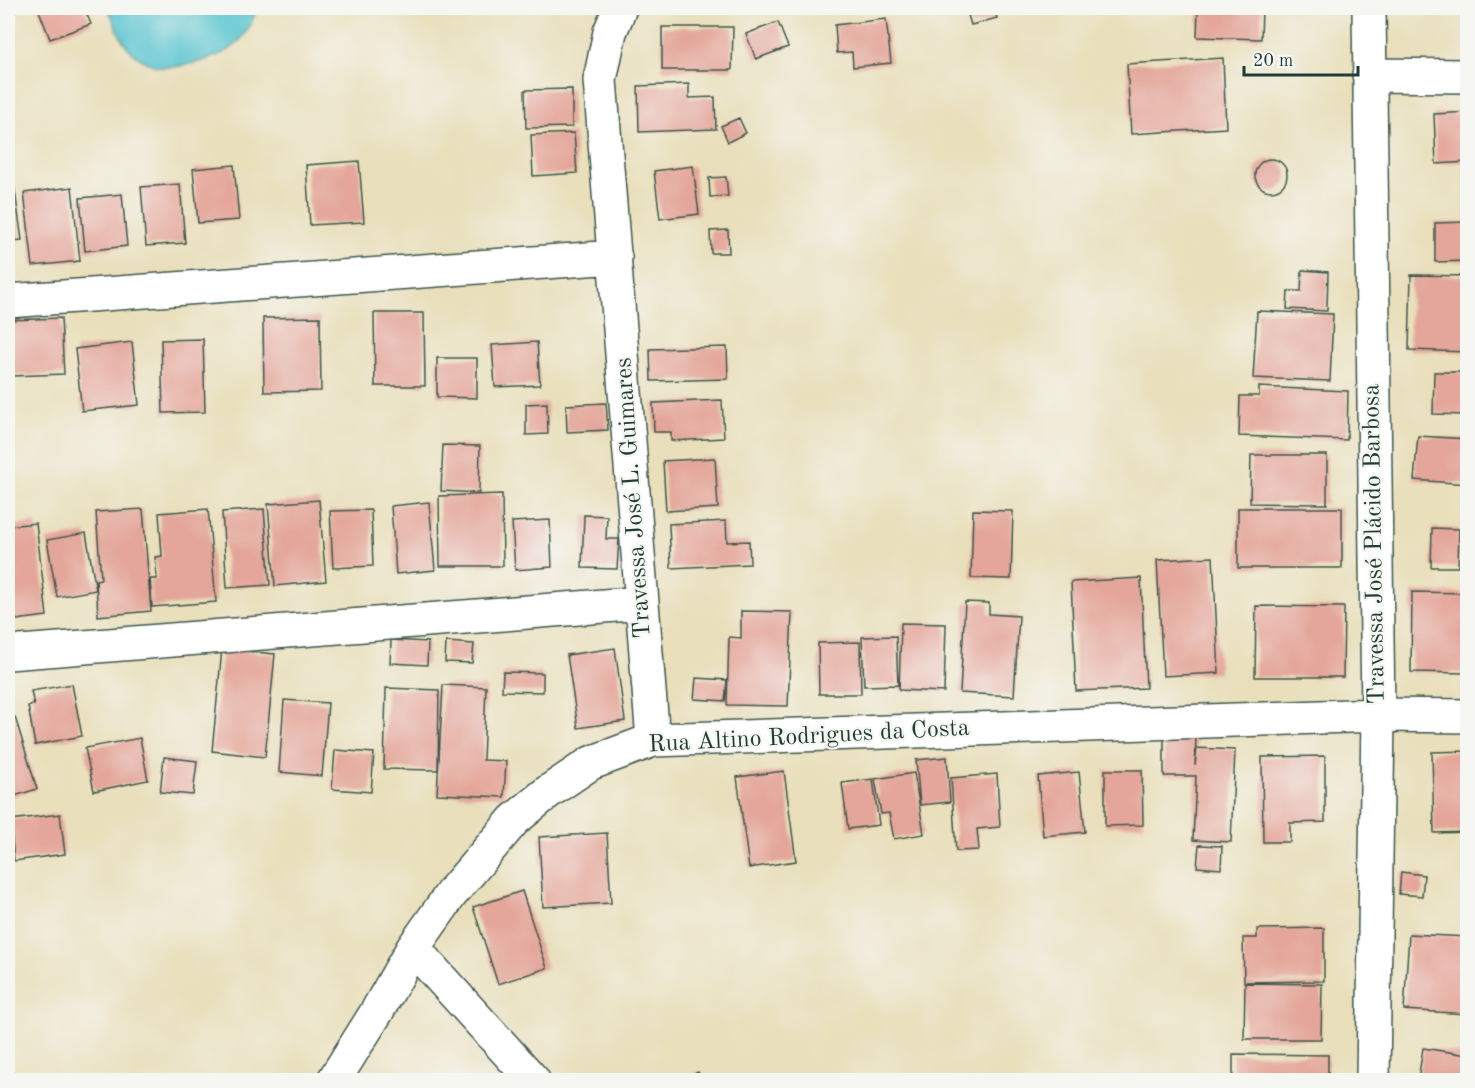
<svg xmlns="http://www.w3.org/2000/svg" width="1475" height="1088" font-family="'Old Standard TT',serif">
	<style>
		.water { fill: #58c5d0; stroke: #3c8182; stroke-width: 1.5 }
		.building { fill: #e4a69a }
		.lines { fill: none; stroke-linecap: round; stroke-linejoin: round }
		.minor-casing { stroke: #3d5548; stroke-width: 36 }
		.minor { stroke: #fff; stroke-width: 33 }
		.labels { text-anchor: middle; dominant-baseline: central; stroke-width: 4.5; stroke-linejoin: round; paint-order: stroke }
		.street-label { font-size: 24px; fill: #1f3d34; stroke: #f6f6f2 }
	</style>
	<rect width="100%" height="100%" fill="#f6f6f2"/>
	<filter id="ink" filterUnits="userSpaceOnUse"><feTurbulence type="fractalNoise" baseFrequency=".0167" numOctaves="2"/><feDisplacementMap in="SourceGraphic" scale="12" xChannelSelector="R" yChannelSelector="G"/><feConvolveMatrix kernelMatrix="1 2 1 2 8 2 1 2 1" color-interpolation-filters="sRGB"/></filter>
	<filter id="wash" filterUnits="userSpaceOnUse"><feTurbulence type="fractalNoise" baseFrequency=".008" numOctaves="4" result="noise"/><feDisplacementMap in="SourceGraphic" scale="24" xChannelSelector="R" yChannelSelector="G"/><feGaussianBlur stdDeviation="1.35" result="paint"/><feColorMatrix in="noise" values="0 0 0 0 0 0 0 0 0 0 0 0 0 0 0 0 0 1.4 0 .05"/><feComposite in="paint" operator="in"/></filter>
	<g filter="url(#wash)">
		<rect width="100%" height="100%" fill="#e9dfbb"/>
		<!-- water -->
		<path class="water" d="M 108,8 L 257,8 C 253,19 249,31 240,40 C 230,52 219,55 205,60 C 178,68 155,74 132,52 C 120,41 115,22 108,8 Z
			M 422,8 L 480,8 C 462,14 444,14 425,14 Z"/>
		<g id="blocks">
			<!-- building -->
			<path class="building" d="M 38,8 L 84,8 L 91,24 L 50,39 Z
				M 966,8 L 994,8 L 997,18 L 971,25 Z
				M 1198,8 L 1262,8 L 1261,39 L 1197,37 Z
				M 886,19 L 891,63 L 853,67 L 852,52 L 837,53 L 835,25 Z
				M 778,22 L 788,47 L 756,59 L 746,34 Z
				M 662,27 L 733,27 L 732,70 L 662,70 Z
				M 1223,58 L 1226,128 L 1131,134 L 1127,64 Z
				M 689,84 L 689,98 L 715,97 L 716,129 L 639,132 L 638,86 Z
				M 572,89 L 572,127 L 526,128 L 525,90 Z
				M 1468,112 L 1468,162 L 1436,164 L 1434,114 Z
				M 739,118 L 746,133 L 728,142 L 721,126 Z
				M 574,133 L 577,173 L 533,176 L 531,135 Z
				M1255 175a16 16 0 1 1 32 0a16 16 0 1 1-32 0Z
				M 359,161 L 364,222 L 310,225 L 306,165 Z
				M 234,165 L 239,220 L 198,223 L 193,169 Z
				M 693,166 L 699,214 L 660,219 L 654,171 Z
				M 726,177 L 728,196 L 710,197 L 709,178 Z
				M 14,184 L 22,240 L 8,242 L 8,185 Z
				M 180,184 L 185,243 L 146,246 L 141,187 Z
				M 72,187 L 80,261 L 33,266 L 24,193 Z
				M 122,194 L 127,246 L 85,251 L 80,198 Z
				M 1468,222 L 1468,261 L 1435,262 L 1435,223 Z
				M 728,230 L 729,253 L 711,253 L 710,231 Z
				M 1302,270 L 1328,272 L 1327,311 L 1287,309 L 1288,291 L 1301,291 Z
				M 1411,275 L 1468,276 L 1468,352 L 1409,350 Z
				M 1257,311 L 1333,314 L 1330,381 L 1253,378 Z
				M 374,313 L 424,313 L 425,386 L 375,386 Z
				M 320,317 L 321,391 L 264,392 L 263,318 Z
				M 61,318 L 64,374 L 12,376 L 10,320 Z
				M 203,339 L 205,412 L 163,413 L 161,340 Z
				M 132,342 L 139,405 L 82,411 L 75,349 Z
				M 537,342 L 540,385 L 495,387 L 492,345 Z
				M 727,347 L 728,379 L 651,381 L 650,349 Z
				M 437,358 L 477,358 L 477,398 L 437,397 Z
				M 1434,372 L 1468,372 L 1468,415 L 1433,414 Z
				M 1259,387 L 1348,391 L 1347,440 L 1239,436 L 1240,396 L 1259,396 Z
				M 722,400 L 724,438 L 671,441 L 671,432 L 654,432 L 653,403 Z
				M 547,403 L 548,434 L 526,435 L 526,404 Z
				M 606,403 L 608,430 L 567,432 L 566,405 Z
				M 1418,436 L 1468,439 L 1468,484 L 1414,480 Z
				M 443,445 L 480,446 L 479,493 L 441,491 Z
				M 1251,455 L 1327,455 L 1327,504 L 1250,503 Z
				M 715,458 L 718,508 L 666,511 L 663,461 Z
				M 502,494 L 503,566 L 440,566 L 439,496 Z
				M 319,500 L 326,581 L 275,586 L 268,504 Z
				M 429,502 L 435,570 L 396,574 L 391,506 Z
				M 1238,508 L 1342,508 L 1342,568 L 1238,568 Z
				M 143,509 L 151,611 L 98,616 L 96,580 L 101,579 L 96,512 Z
				M 208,509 L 216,602 L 152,607 L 150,579 L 157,579 L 155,557 L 162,556 L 159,513 Z
				M 264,509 L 270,585 L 227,588 L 222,512 Z
				M 371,510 L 373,566 L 333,568 L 330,511 Z
				M 973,510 L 1013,511 L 1011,579 L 971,578 Z
				M 584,515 L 607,516 L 606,539 L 619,539 L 617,569 L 582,568 Z
				M 550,520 L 552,567 L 515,570 L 512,522 Z
				M 726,521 L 727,542 L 749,541 L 750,564 L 671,568 L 669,524 Z
				M 36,523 L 47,616 L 8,621 L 8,526 Z
				M 1432,528 L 1459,529 L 1458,567 L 1431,567 Z
				M 86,533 L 96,590 L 57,597 L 47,540 Z
				M 1213,557 L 1219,673 L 1163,676 L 1157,560 Z
				M 1141,578 L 1146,688 L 1076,691 L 1071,582 Z
				M 1412,592 L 1468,593 L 1468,673 L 1411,672 Z
				M 965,602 L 989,603 L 989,614 L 1019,616 L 1014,696 L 960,693 Z
				M 1256,606 L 1344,607 L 1343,677 L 1255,677 Z
				M 741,611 L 792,612 L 788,706 L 727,705 L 729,637 L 741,638 Z
				M 901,623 L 946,624 L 944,692 L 899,690 Z
				M 896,636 L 898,685 L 864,686 L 862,637 Z
				M 391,640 L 428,642 L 427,665 L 390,663 Z
				M 446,642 L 474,644 L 472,663 L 445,662 Z
				M 860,642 L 861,694 L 819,694 L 818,643 Z
				M 615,648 L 625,721 L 578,728 L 567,655 Z
				M 222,649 L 275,654 L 265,757 L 212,751 Z
				M 503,672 L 543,673 L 543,692 L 502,691 Z
				M 696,678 L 727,680 L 725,701 L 694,699 Z
				M 72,684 L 82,736 L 35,745 L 28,706 L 34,705 L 31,691 Z
				M 443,685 L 486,687 L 483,760 L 506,761 L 504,797 L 437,794 Z
				M 386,688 L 439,690 L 438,770 L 384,769 Z
				M 284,700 L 328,703 L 322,776 L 279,772 Z
				M 15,717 L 37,789 L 8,798 L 8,719 Z
				M 1164,737 L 1196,737 L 1195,766 L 1197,748 L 1235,750 L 1231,842 L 1193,840 L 1196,776 L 1164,776 Z
				M 140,738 L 148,780 L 94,791 L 85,748 Z
				M 335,750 L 374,753 L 371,792 L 332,789 Z
				M 1468,751 L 1468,832 L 1434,833 L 1432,752 Z
				M 1325,756 L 1325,822 L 1290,823 L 1290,842 L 1263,842 L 1262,757 Z
				M 164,757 L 197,761 L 193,795 L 160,792 Z
				M 947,757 L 950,802 L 920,805 L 916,760 Z
				M 1105,770 L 1142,770 L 1143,825 L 1105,826 Z
				M 784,771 L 796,861 L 749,868 L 737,777 Z
				M 1079,772 L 1085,832 L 1043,836 L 1038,776 Z
				M 914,773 L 924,834 L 894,839 L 889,813 L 881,814 L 875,779 Z
				M 997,774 L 1000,827 L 977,829 L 979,850 L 956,851 L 951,778 Z
				M 873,779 L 879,825 L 848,829 L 842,783 Z
				M 60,814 L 65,854 L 14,861 L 10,820 Z
				M 607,833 L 611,903 L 543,907 L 539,837 Z
				M 1199,845 L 1222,846 L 1221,869 L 1197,867 Z
				M 1401,872 L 1424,875 L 1422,896 L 1399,894 Z
				M 522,891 L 547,968 L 498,984 L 473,907 Z
				M 1324,928 L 1324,981 L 1244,982 L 1243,938 L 1257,938 L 1257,929 Z
				M 1409,934 L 1468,937 L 1468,1014 L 1404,1010 Z
				M 1245,983 L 1322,984 L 1321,1039 L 1244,1039 Z
				M 1423,1048 L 1468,1055 L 1468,1080 L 1418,1080 Z
				M 1233,1054 L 1328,1055 L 1328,1080 L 1233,1080 Z
				M 698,1072 L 702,1080 L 678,1080 Z"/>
		</g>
	</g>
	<g filter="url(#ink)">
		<use href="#blocks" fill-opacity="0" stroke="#3d5548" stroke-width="1.5"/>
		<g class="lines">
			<!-- minor casing -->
			<g class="minor-casing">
				<path id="minor" d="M 620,8 L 610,32 L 600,80 L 653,740
					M 1369,8 L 1378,715 L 1373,1080
					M 1369,75 L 1468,76
					M 8,301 L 615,257
					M 8,653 L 642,603
					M 413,948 L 533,1080
					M 334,1080 L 376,1013 L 413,948 L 451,894 L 514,820 L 548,792 L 591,763 L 653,740 L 1378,715 L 1468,716"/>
			</g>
			<!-- minor -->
			<use href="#minor" class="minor"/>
		</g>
	</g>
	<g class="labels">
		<!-- street labels -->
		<g class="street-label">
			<text transform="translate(634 498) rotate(-94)">Travessa José L. Guimares</text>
			<text transform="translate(1375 544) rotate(-91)">Travessa José Plácido Barbosa</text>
			<text transform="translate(809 737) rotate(-3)">Rua Altino Rodrigues da Costa</text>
		</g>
	</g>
	<!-- margin -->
	<rect width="1475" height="1088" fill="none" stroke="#f6f6f2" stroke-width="30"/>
	<!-- scale -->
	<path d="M1244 66v9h114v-9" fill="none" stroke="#1f3d34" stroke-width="3"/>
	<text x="1253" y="66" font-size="18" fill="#1f3d34" stroke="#f6f6f2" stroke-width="4.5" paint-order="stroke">20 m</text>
</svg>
